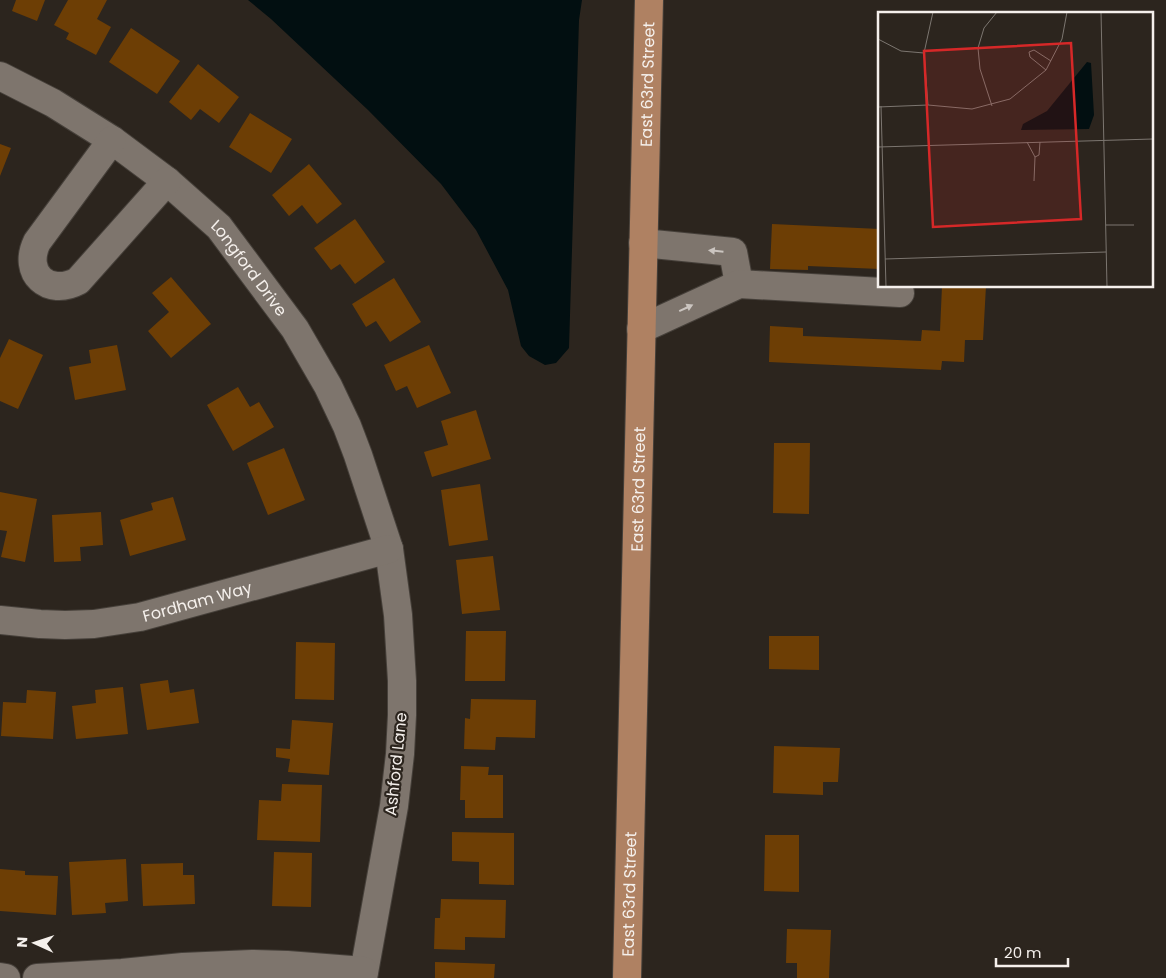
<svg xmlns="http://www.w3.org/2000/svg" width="1166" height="978" font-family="Poppins,sans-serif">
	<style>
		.water { fill: #020f11 }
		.building { fill: #6d3e05 }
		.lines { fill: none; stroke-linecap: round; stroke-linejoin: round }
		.minor-casing { stroke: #46403a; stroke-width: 30 }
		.major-casing { stroke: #46403a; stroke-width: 30 }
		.minor { stroke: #7e756d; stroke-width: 28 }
		.major { stroke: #af8162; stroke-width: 28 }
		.oneway { fill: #cbc5c0 }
		.labels { text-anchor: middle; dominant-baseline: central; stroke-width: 4.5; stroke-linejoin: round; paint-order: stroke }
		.street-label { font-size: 16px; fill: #f5f0ec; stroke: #2c251e }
		.inset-road { fill: none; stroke: #7c7670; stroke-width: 1 }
		.view { fill: #d62828; fill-opacity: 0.15; stroke: #d62828; stroke-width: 2.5 }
		.inset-edge { fill: none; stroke: #f5f0ec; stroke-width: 2.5 }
	</style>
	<rect width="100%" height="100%" fill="#2c251e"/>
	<!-- water -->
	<path class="water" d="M 248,0 L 582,0 L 579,20 L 569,348 L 556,363 L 545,365 L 529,356 L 521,346 L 508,290 L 476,230 L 441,184 L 368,110 L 271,19 Z"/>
	<!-- building -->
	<path class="building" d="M 16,0 L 45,0 L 37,21 L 12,11 Z
		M 68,0 L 107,0 L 97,19 L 111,27 L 96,55 L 66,39 L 69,33 L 54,25 Z
		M 131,28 L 180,61 L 157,94 L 109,62 Z
		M 198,64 L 239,97 L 219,123 L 200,109 L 191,120 L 169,102 Z
		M 250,113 L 292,139 L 271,173 L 229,147 Z
		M 0,144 L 11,148 L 0,176 Z
		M 309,164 L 342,204 L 317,224 L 302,205 L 289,216 L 272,195 Z
		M 355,219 L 385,262 L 355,284 L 340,264 L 331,270 L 314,248 Z
		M 772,224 L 880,229 L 880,269 L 808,266 L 808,270 L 770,269 Z
		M 171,277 L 211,324 L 171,358 L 148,331 L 169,312 L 152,293 Z
		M 394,278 L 421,322 L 390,342 L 376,321 L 366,327 L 352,304 Z
		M 942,286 L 986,286 L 983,340 L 965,340 L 964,362 L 942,361 L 941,370 L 769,362 L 770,326 L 803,328 L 803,336 L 921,341 L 922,330 L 940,331 Z
		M 9,339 L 43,355 L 18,409 L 0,401 L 0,358 Z
		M 117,345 L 126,390 L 75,400 L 69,367 L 91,363 L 89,350 Z
		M 429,345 L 451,393 L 417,408 L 407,386 L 396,391 L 384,365 Z
		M 238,387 L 250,407 L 259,402 L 274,427 L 233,451 L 207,405 Z
		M 476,410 L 491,459 L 432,477 L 424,452 L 448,445 L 441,421 Z
		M 774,443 L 810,443 L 809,514 L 773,513 Z
		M 284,448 L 305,500 L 268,515 L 247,463 Z
		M 480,484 L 488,540 L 449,546 L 441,490 Z
		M 0,492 L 37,499 L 25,562 L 1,557 L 7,531 L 0,530 Z
		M 173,497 L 186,540 L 130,556 L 120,520 L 153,510 L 151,503 Z
		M 101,512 L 103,545 L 80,547 L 81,561 L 54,562 L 52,515 Z
		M 493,556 L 500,610 L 462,614 L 456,560 Z
		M 466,631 L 506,631 L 505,681 L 465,681 Z
		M 769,636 L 819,636 L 819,670 L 769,669 Z
		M 296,642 L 335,643 L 334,700 L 295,699 Z
		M 168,680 L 170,693 L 194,689 L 199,723 L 147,730 L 140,684 Z
		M 123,687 L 128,734 L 76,739 L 72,706 L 96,703 L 95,690 Z
		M 27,690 L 56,692 L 53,739 L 1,736 L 3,702 L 26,703 Z
		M 471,699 L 536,700 L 535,738 L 496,737 L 495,750 L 464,749 L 465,718 L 470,719 Z
		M 292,720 L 333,723 L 329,775 L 288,772 L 290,759 L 276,757 L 276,748 L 290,749 Z
		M 774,746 L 840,748 L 838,782 L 823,782 L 823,795 L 773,793 Z
		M 461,766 L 489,767 L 488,775 L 503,775 L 503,818 L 465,818 L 465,800 L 460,800 Z
		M 282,784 L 322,785 L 320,842 L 257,840 L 259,800 L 281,801 Z
		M 452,832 L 514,833 L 514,885 L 479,884 L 479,862 L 452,861 Z
		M 765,835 L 799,835 L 799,892 L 764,891 Z
		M 274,852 L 312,853 L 311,907 L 272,906 Z
		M 126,859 L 128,901 L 105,903 L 106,913 L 72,915 L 69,862 Z
		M 183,863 L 183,875 L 194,875 L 195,904 L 143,906 L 141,864 Z
		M 0,869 L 25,871 L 25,875 L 58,876 L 56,915 L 0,911 Z
		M 441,899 L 506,900 L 505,938 L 465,937 L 465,950 L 434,949 L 435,918 L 440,918 Z
		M 787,929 L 831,930 L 829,978 L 797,978 L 797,963 L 786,963 Z
		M 435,962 L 495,964 L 494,978 L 435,978 Z"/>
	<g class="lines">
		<!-- minor casing -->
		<g class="minor-casing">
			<g id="minor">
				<path id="s1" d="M 0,76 L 53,103 L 112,140 L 167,181 L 219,227 L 295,329 L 328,386 L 347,426 L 358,455 L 389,549 L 398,615 L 402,681 L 402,715 L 400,754 L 394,806 L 363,978"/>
				<path d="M 112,140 L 37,242 C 22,273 48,297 78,281 L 167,181"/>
				<path d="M 643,243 L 733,252 L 739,284"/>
				<path d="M 641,329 L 739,284 L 900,293"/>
				<path id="s2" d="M 0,620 L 40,624 L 65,625 L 94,624 L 140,617 L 389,549"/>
				<path d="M 0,977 L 6,978"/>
				<path d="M 37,978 L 122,973 L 183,967 L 252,964 L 287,965 L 364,971"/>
			</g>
		</g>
		<!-- major casing -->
		<g class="major-casing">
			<g id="major">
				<path id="s3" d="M 627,978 L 649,0"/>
			</g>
		</g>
		<!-- minor -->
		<use href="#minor" class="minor"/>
		<!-- major -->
		<use href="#major" class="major"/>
	</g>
	<!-- one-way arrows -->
	<defs><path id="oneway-solid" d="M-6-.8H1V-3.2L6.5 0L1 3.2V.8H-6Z" transform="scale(1.25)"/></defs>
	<g class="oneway">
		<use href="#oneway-solid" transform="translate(716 251) rotate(-174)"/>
		<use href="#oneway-solid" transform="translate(686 308) rotate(-25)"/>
	</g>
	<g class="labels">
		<!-- street labels -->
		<g class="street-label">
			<text stroke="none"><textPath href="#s3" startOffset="894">East 63rd Street</textPath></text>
			<text stroke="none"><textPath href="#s1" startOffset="318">Longford Drive</textPath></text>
			<text stroke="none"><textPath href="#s3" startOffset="489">East 63rd Street</textPath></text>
			<text stroke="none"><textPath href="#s2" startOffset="200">Fordham Way</textPath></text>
			<text transform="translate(396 764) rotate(-84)">Ashford Lane</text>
			<text stroke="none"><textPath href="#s3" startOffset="84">East 63rd Street</textPath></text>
		</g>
	</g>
	<!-- overview -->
	<g transform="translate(878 12)">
		<rect width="275" height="275" fill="#2c251e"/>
		<path d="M 209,50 L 213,51 L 216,103 L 211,117 L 143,118 L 145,112 L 169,99 Z" fill="#020f11"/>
		<path class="inset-road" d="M 223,0 L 229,275M 0,27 L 23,39 L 46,41M 168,58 L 152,45 L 151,40 L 156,38 L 173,49M 50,93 L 46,41 L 55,0M 3,94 L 8,275M 114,94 L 102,57 L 100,36 L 106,16 L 119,0M 0,95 L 50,93 L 94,97 L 132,87 L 168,58 L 184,27 L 189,0M 149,130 L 157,145 L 156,169M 0,135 L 275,127M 157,145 L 161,143 L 162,130M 228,213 L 256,213M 7,247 L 228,240"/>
		<path class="view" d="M 193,31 L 203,207 L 55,215 L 46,39 Z"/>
		<rect width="275" height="275" class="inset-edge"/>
	</g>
	<!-- north arrow -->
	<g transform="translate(35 943) rotate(273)" stroke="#2c251e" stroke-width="4" paint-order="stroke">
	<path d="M0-4L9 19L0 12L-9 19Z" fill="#f5f0ec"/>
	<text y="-8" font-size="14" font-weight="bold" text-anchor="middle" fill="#f5f0ec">N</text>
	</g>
	<!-- scale -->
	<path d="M996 958v8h72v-8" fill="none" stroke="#f5f0ec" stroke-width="2.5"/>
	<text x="1004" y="958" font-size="15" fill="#f5f0ec" stroke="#2c251e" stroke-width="4" paint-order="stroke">20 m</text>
</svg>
